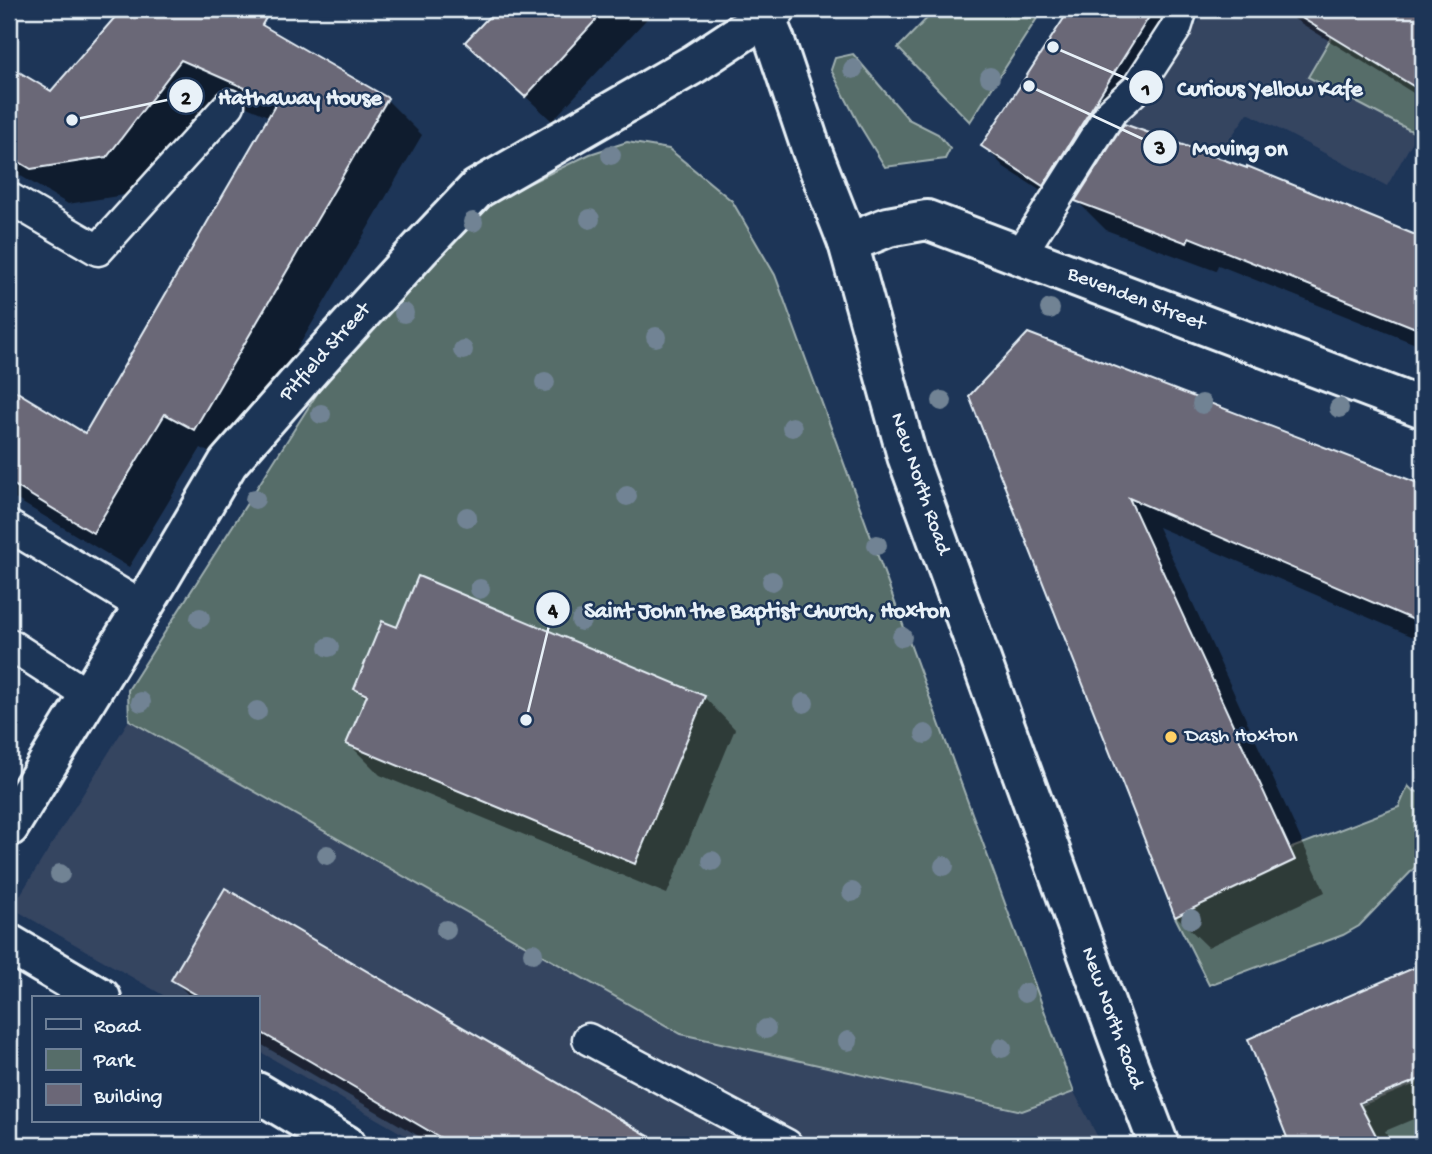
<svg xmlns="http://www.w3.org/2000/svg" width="1432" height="1154" font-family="'Gochi Hand',sans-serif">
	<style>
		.built { fill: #344461 }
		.green { fill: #566d69; stroke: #9fafb0; stroke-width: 2 }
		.shadow { fill: #0007 }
		.building { fill: #6b6777; stroke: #e8f1f8; stroke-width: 2 }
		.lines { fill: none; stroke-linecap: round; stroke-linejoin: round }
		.service-casing { stroke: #e8f1f8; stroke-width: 35 }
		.minor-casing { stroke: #e8f1f8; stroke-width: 44 }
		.tertiary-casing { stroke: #e8f1f8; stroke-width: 44 }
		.service { stroke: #1d3557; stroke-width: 30 }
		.minor { stroke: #1d3557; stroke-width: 38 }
		.tertiary { stroke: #1d3557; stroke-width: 38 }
		.tree { fill: #718394 }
		.poi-dot { fill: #ffd166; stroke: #1d3557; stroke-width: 2.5 }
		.labels { text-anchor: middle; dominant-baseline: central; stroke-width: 5; stroke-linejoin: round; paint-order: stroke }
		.street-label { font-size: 21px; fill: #e8f1f8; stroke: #1d3557 }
		.poi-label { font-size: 21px; fill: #e8f1f8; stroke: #1d3557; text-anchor: start }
		.leader { fill: none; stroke: #e8f1f8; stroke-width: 2.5 }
		.callout-dot { fill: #e8f1f8; stroke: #1d3557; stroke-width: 2.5 }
		.mark-label { font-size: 21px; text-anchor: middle; font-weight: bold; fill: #111 }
		.callout-label { font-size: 23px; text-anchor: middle; font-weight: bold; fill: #e8f1f8; stroke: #1d3557; stroke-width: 5; stroke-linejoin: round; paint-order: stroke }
	</style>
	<rect width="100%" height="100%" fill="#1d3557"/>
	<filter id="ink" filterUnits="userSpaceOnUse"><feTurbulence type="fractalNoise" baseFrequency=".0143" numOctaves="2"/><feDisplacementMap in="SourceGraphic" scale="14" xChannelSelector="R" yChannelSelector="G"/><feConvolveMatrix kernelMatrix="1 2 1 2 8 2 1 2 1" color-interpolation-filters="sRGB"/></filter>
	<g filter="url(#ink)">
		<!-- built -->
		<path class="built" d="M 1207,9 L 1288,9 L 1332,36 L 1308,77 L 1417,134 L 1387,186 L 1248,113 L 1217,157 L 1125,124 Z
			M 129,720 L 681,1034 L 1022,1111 L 1074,1092 L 1102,1145 L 422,1145 L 257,1050 L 257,998 L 168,998 L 12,908 Z"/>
		<!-- green -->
		<path class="green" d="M 936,9 L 1043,9 L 970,122 L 898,48 Z
			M 1332,36 L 1423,92 L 1423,137 L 1308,77 Z
			M 853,54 L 908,119 L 938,134 L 950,149 L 945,159 L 885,167 L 860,126 L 831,70 L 835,58 Z
			M 627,142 L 669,149 L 732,201 L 775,275 L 1074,1092 L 1022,1111 L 681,1034 L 129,720 L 128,690 L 320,389 L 480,207 L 590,154 Z
			M 1408,786 L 1412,790 L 1423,794 L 1423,859 L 1359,926 L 1343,935 L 1209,985 L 1175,917 L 1294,861 L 1289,849 L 1399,807 Z
			M 1423,1080 L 1423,1145 L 1381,1145 L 1361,1105 Z"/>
		<!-- shadow -->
		<path class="shadow" d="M 124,9 L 240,9 L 262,23 L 272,33 L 387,100 L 422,135 L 230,464 L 201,448 L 129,567 L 9,495 L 9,389 L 86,435 L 270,117 L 217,94 L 143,192 L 68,204 L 9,169 L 9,68 L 51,93 Z
			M 498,9 L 656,9 L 552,121 L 467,42 Z
			M 1072,9 L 1188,9 L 1064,206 L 1004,167 L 984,146 Z
			M 1278,9 L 1423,9 L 1423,99 Z
			M 1248,168 L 1423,240 L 1423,347 L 1218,265 L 1216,271 L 1106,230 L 1077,201 Z
			M 1029,335 L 1423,486 L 1423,641 L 1158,527 L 1325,892 L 1208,947 L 1176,916 Z
			M 398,629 L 704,697 L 735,729 L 667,894 L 380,775 L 348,743 L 367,699 L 356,689 Z
			M 9,744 L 13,749 L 9,756 Z
			M 225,890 L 661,1145 L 434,1145 L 257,1042 L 257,998 L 192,998 L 173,980 Z
			M 1423,966 L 1423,1115 L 1385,1131 L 1392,1145 L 1261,1145 L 1287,1133 L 1250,1040 Z
			M 9,1135 L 27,1145 L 9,1145 Z"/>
		<!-- building -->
		<path class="building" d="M 122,9 L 271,9 L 262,25 L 388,98 L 194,430 L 165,414 L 93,533 L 9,482 L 9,387 L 85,433 L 277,102 L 181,60 L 107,157 L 31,169 L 9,156 L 9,66 L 51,91 Z
			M 496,9 L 606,9 L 525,97 L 465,42 Z
			M 1070,9 L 1154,9 L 1043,186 L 981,146 Z
			M 1287,9 L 1423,9 L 1423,92 Z
			M 1124,124 L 1247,168 L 1247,166 L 1423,238 L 1423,331 L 1189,237 L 1187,243 L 1075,201 Z
			M 1028,333 L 1423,485 L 1423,624 L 1129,498 L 1295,860 L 1175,917 L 969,396 Z
			M 418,576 L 705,696 L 635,864 L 346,744 L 367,695 L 354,689 L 382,621 L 397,627 Z
			M 225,888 L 664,1145 L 453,1145 L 257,1030 L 257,998 L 202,998 L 171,980 Z
			M 1423,964 L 1423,1078 L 1359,1103 L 1381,1145 L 1290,1145 L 1248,1039 Z"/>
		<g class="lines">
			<!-- service casing -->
			<g class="service-casing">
				<path id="service" d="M 9,198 L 98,250 L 229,105
					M 1020,255 L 1111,112 L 1137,88 L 1176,28 L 1182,9
					M 9,526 L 143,607
					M 9,644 L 88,695
					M 588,1039 L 787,1145"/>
			</g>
			<!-- minor casing -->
			<g class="minor-casing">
				<path id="minor" d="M 848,243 L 888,227 L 927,220 L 1423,408
					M 9,827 L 143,607 L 228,463 L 313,366 L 421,248 L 477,189 L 694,64 L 765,17 L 761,9
					M 9,944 L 101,998
					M 257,1092 L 346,1145"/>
			</g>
			<!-- tertiary casing -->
			<g class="tertiary-casing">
				<path id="tertiary" d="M 776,9 L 765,17 L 775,41 L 812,151 L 848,243 L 907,456 L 1120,1043 L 1159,1145"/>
			</g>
			<!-- service -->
			<use href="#service" class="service"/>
			<!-- minor -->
			<use href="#minor" class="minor"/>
			<!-- tertiary -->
			<use href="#tertiary" class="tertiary"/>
		</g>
		<!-- trees -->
		<g class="tree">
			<circle cx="853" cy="69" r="10"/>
			<circle cx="990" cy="77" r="10"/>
			<circle cx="611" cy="155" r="10"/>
			<circle cx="590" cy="219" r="10"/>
			<circle cx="473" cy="222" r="10"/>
			<circle cx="1050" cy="309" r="10"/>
			<circle cx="404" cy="313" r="10"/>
			<circle cx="656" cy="337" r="10"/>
			<circle cx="463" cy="350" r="10"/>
			<circle cx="545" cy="382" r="10"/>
			<circle cx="942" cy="401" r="10"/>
			<circle cx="1202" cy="404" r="10"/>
			<circle cx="1339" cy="408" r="10"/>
			<circle cx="321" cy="414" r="10"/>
			<circle cx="792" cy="427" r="10"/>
			<circle cx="627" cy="496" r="10"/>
			<circle cx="255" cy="499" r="10"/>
			<circle cx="467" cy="517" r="10"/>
			<circle cx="877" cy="545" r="10"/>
			<circle cx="772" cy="581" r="10"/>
			<circle cx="480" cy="589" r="10"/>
			<circle cx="200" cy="618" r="10"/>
			<circle cx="581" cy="621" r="10"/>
			<circle cx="902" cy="637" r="10"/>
			<circle cx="329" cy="647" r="10"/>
			<circle cx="141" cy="702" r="10"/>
			<circle cx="804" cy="703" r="10"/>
			<circle cx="257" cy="711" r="10"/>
			<circle cx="925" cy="734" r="10"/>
			<circle cx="327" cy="855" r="10"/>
			<circle cx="712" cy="861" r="10"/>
			<circle cx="944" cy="866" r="10"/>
			<circle cx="60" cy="874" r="10"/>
			<circle cx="852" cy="892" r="10"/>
			<circle cx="1191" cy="919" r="10"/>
			<circle cx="446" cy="930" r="10"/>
			<circle cx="533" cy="953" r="10"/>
			<circle cx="1025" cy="993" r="10"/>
			<circle cx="766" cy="1029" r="10"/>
			<circle cx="848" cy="1041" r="10"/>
			<circle cx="1002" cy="1048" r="10"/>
		</g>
	</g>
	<!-- markers -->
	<circle class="poi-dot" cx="1171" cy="737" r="7"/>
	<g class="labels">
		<!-- street labels -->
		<g class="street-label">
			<text transform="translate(1136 300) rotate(21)">Bevenden Street</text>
			<text transform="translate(326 353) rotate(-48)">Pitfield Street</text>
			<text transform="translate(919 484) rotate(71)">New North Road</text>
			<text transform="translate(1111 1018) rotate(70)">New North Road</text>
		</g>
		<!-- poi labels -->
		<g class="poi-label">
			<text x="1185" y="737">Dash Hoxton</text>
		</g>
	</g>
	<!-- callouts -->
	<path class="leader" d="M1053 47L1146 87M72 120L186 96M1029 86L1160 147M526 720L553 609"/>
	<g class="callout-dot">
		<circle cx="1053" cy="47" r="7"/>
		<circle cx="72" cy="120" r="7"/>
		<circle cx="1029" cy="86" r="7"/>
		<circle cx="526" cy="720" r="7"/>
		<circle cx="1146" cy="87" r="18"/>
		<circle cx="186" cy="96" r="18"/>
		<circle cx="1160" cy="147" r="18"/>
		<circle cx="553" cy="609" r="18"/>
	</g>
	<g class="mark-label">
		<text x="1146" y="95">1</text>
		<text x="186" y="104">2</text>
		<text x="1160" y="154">3</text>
		<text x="553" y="616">4</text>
	</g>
	<g class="callout-label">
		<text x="1270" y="95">Curious Yellow Kafe</text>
		<text x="300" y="104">Hathaway House</text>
		<text x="1240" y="155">Moving on</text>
		<text x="767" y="617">Saint John the Baptist Church, Hoxton</text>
	</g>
	<!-- margin -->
	<rect width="1432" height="1154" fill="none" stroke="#1d3557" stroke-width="35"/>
	<rect x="18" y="18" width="1397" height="1119" fill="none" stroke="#e8f1f8" stroke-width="2.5" filter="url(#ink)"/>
	<!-- legend -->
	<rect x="32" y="996" width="228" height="126" fill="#1d3557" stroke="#6e8097" stroke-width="2"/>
	<rect x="46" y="1019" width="35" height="10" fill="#1d3557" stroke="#6e8097" stroke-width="2"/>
	<text x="94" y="1032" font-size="21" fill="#e8f1f8">Road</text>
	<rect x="46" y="1049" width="35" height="21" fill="#566d69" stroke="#6e8097" stroke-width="2"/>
	<text x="94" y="1066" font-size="21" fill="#e8f1f8">Park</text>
	<rect x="46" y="1084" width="35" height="21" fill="#6b6777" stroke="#6e8097" stroke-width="2"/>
	<text x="94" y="1102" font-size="21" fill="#e8f1f8">Building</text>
</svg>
